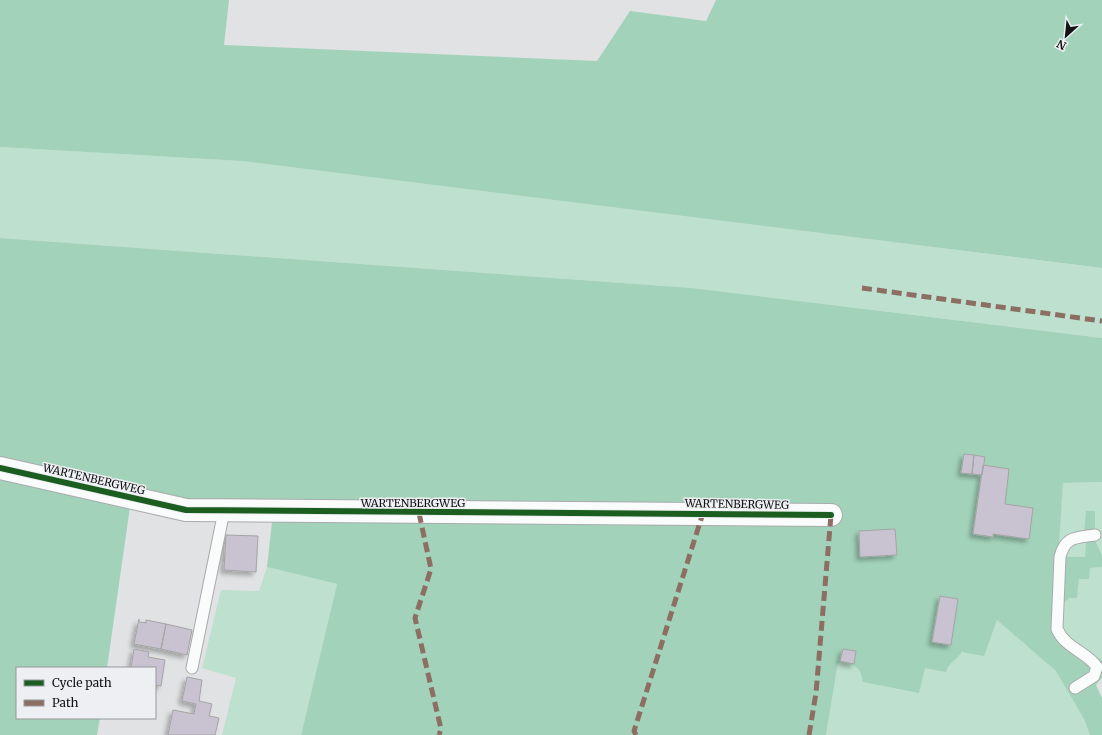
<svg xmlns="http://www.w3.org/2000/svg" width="1102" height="735" font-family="Merriweather,serif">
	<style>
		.green { fill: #bee0ce }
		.forest { fill: #a2d3ba; fill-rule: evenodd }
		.building { fill: #c9c3d1; stroke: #a4a4a5; filter: url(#shadow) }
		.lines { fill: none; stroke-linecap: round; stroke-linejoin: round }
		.lane-casing { stroke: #a9aaac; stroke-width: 13 }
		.street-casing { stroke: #a9aaac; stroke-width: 24 }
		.lane { stroke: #fafbfb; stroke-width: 11 }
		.street { stroke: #fafbfb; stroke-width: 22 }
		.quiet { stroke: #8d6e63; stroke-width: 5; stroke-dasharray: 10 5; stroke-linecap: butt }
		.cycleway-casing { stroke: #edeff2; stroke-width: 8 }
		.cycleway { stroke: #1b5e20; stroke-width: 6 }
		.labels { text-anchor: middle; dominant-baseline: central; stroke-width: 3; stroke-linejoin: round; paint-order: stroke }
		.street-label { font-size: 11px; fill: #131314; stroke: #edeff2 }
	</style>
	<defs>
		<filter id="shadow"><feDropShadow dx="-3.5" dy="3.5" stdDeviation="2" flood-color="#0004"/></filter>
	</defs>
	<rect width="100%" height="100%" fill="#e1e2e4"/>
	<!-- green -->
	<path class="green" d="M 0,147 L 241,161 L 1102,268 L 1102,338 L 692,288 L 0,238 Z
		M 1102,482 L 1102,555 L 1095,540 L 1095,511 L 1084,533 L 1058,544 L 1063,483 Z
		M 1086,540 L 1085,557 L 1064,557 L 1070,544 Z
		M 267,567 L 337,584 L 301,735 L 222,735 L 236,678 L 202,668 L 221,590 L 259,591 Z
		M 1102,567 L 1102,660 C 1091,652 1065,640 1063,625 C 1061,619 1063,610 1063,603 L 1070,598 L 1079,579 L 1090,568 Z
		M 997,620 L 1057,671 L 1084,719 L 1090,735 L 826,735 L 838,663 L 840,661 L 854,664 L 861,671 L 948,666 Z"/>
	<!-- forest -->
	<path class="forest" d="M 0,0 L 229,0 L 224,45 L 597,61 L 630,11 L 706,21 L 716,0 L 1102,0 L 1102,268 L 241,161 L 0,147 Z
		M 0,238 L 692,288 L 1102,338 L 1102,482 L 1063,483 L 1059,544 L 1068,536 L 1084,532 L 1086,511 L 1095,511 L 1095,540 L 1102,555 L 1102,567 L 1090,568 L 1089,579 L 1079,579 L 1077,598 L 1070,598 L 1063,603 C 1063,610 1061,619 1063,625 C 1065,640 1091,652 1102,660 L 1102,678 L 1096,685 L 1102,698 L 1102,735 L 1090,735 L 1084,719 L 1056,671 L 997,620 L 984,656 L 962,652 C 957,660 948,663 946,672 L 925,668 L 919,693 L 863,682 C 860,666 856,665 840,662 L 838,663 L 826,735 L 301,735 L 337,584 L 267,567 L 273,513 L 131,500 L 107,668 L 17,668 L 17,718 L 100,718 L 97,735 L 0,735 ZM 1086,540 L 1085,557 L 1064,557 L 1070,544 Z"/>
	<!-- building -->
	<path class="building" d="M 964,454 L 974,455 L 972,474 L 961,473 Z
		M 974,455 L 985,457 L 982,475 L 972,474 Z
		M 983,465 L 1009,469 L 1005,504 L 1033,508 L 1029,539 L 993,534 L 993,537 L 973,534 Z
		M 895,529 L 897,555 L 860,557 L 859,531 Z
		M 226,535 L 258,536 L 256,572 L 224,570 Z
		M 940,596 L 958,599 L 951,645 L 932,642 Z
		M 139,619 L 139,622 L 146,623 L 146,620 L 166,624 L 161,649 L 134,644 Z
		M 166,624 L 192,630 L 187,655 L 161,649 Z
		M 134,649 L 149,652 L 148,657 L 165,660 L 161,686 L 155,685 L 155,668 L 131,668 Z
		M 843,649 L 856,651 L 854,664 L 840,661 Z
		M 187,677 L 202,680 L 199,701 L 212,704 L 209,716 L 219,718 L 215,735 L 168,735 L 173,710 L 194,714 L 196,704 L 182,701 Z"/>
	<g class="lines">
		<!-- lane casing -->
		<g class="lane-casing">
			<path id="lane" d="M 192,668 L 224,511
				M 1075,688 L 1094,676 L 1097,667 C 1087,652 1065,648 1057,629 L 1060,557 C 1065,536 1076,538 1095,535"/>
		</g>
		<!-- street casing -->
		<g class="street-casing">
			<path id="street" d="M 0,468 L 186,510 L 831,515"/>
		</g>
		<!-- lane -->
		<use href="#lane" class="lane"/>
		<!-- street -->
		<use href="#street" class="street"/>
		<!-- quiet -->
		<path class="quiet" d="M 862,288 L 1102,321
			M 419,513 L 431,569 L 415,618 L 441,729 L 439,735
			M 636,735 L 634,731 L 703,513
			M 809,735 L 816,693 L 831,515"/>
		<!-- cycleway casing -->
		<g class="cycleway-casing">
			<path id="cycleway" d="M 0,468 L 186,510 L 831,515"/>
		</g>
		<!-- cycleway -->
		<use href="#cycleway" class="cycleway"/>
	</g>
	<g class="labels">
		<!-- street labels -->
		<g class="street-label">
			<text transform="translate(94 479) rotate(13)">WARTENBERGWEG</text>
			<text x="413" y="503">WARTENBERGWEG</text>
			<text transform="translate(737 504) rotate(1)">WARTENBERGWEG</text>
		</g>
	</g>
	<!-- legend -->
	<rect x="16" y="667" width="140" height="52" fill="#edeff2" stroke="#969799"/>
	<rect x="24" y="680" width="20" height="6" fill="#1b5e20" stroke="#969799"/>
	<text x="52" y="687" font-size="12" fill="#131314">Cycle path</text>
	<rect x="24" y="700" width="20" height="6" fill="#8d6e63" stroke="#969799"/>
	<text x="52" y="707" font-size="12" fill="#131314">Path</text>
	<!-- north arrow -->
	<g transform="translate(1066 36) rotate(207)" stroke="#edeff2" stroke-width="3" paint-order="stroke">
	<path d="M0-3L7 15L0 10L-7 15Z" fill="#131314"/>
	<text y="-6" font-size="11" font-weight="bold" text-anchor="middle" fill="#131314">N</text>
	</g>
</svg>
